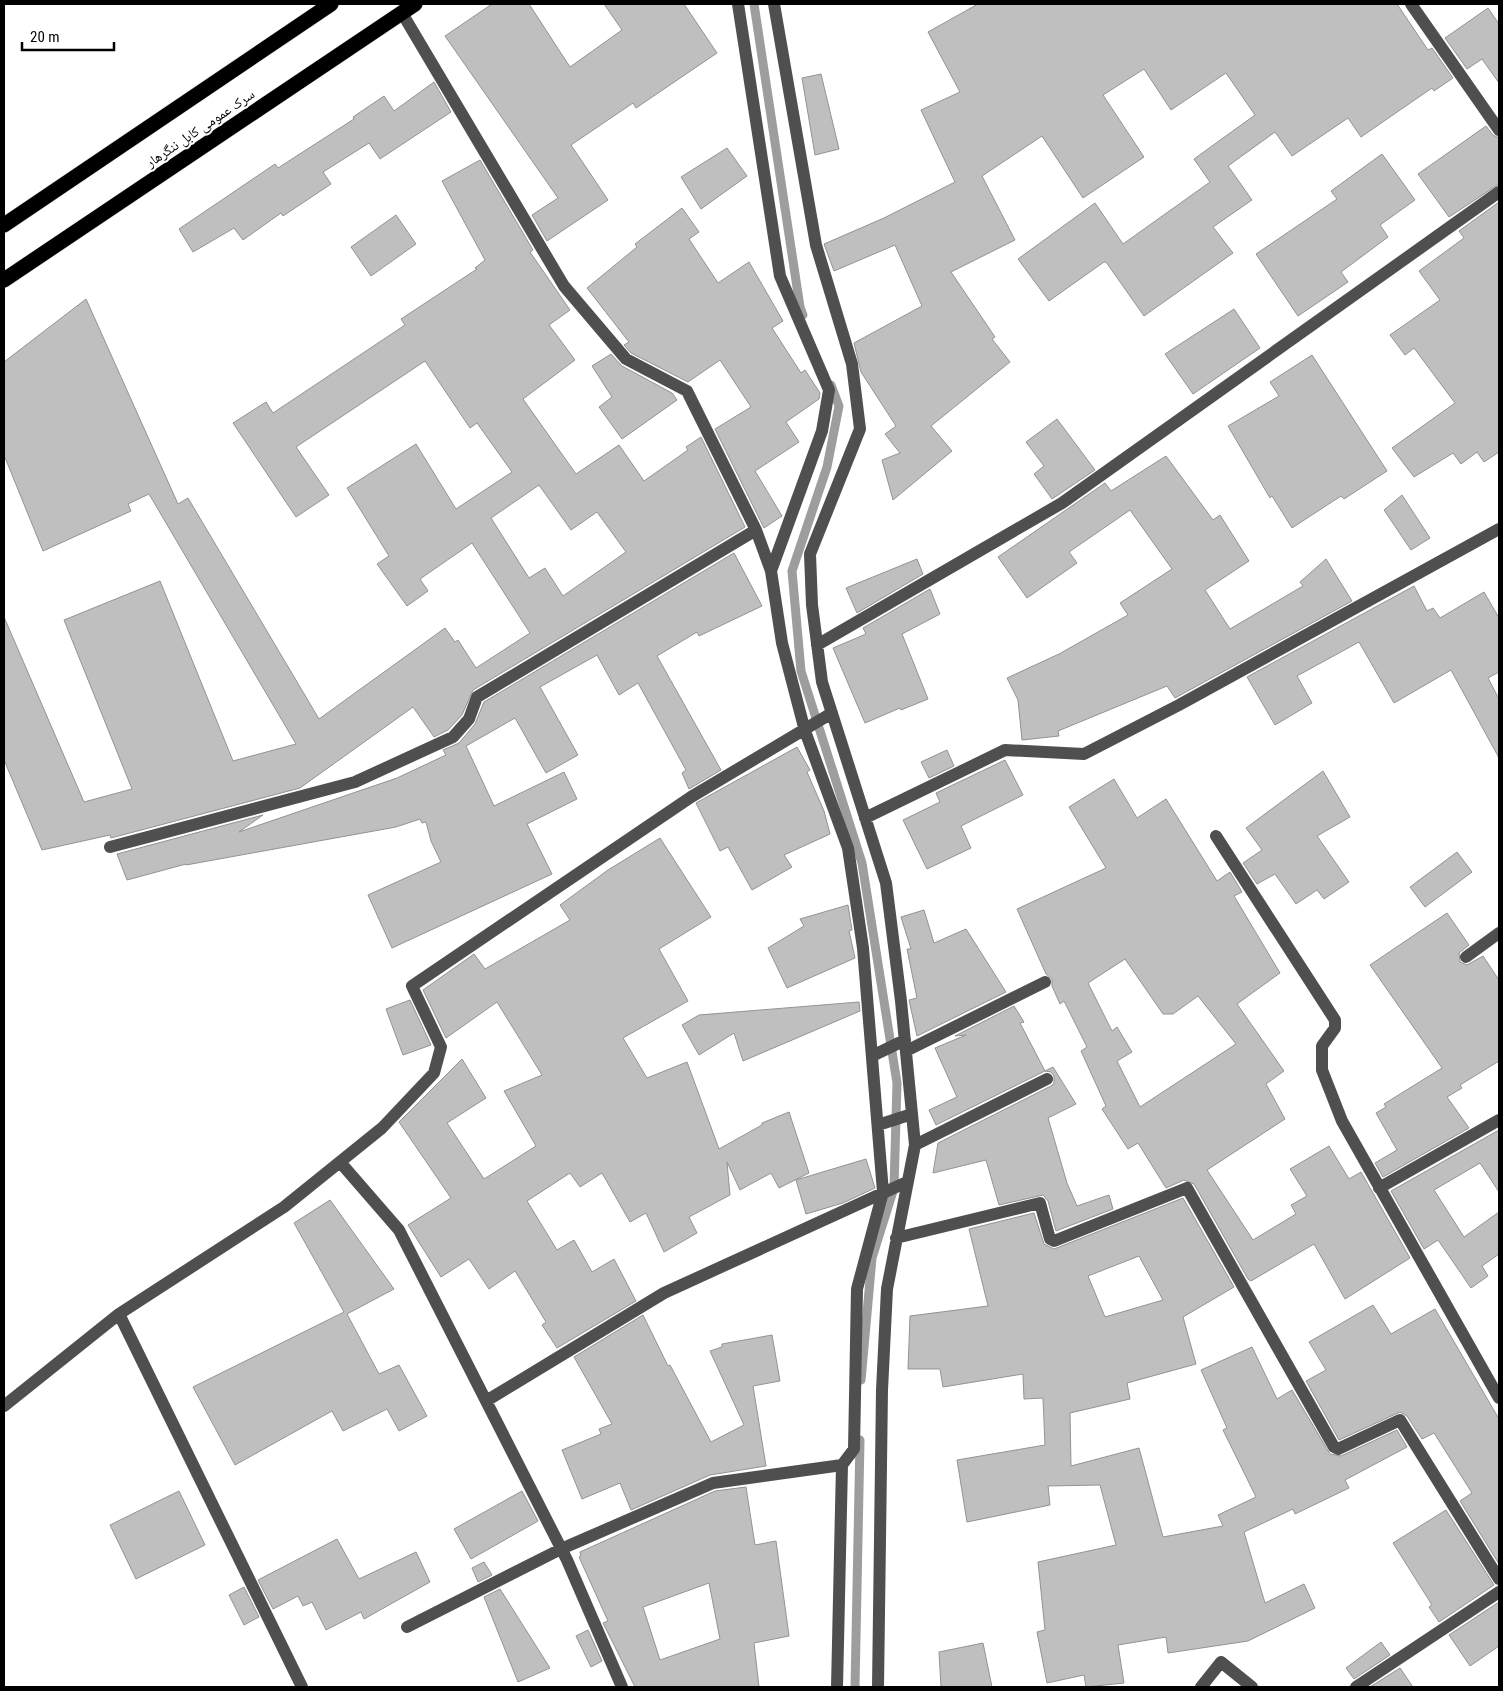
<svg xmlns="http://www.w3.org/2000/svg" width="1503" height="1691" font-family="'Roboto Condensed','Noto Naskh Arabic',sans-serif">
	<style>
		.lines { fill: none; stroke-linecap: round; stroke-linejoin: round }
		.stream { stroke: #9d9d9d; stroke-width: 9 }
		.building { fill: #bfbfbf; stroke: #939393; fill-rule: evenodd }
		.highway-casing { stroke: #dbdbdb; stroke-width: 16 }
		.minor { stroke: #4f4f4f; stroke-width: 12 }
		.highway { stroke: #000; stroke-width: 15 }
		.labels { text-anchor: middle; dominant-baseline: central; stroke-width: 4; stroke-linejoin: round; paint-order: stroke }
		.street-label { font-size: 14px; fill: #000; stroke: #fff }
	</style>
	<rect width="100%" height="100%" fill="#fff"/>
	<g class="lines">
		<!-- stream -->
		<path class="stream" d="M 754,4 L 800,307 L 803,315
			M 831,385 L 839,406 L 827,467 L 792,571 L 801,671 L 862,863 L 897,1083 L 894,1188 L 872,1258 L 861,1380
			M 855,1687 L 860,1440"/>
	</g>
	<!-- building -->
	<path class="building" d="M 492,4 L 529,4 L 570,67 L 622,30 L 604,4 L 684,4 L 717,53 L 636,108 L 633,103 L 571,145 L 608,200 L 547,241 L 532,215 L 558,198 L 445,36 Z
		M 978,4 L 1397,4 L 1428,50 L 1432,48 L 1453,78 L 1434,91 L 1432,88 L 1361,137 L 1348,118 L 1292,156 L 1275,132 L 1228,166 L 1252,200 L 1213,227 L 1233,253 L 1144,316 L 1106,262 L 1104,262 L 1049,301 L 1018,259 L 1095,203 L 1123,244 L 1210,182 L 1194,159 L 1255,115 L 1226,73 L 1171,110 L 1144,69 L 1103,95 L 1144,157 L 1083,198 L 1042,136 L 982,176 L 1015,240 L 951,272 L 995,337 L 992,339 L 1010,362 L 931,426 L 952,451 L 893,500 L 882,460 L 900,453 L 885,434 L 896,426 L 861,372 L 854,343 L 922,306 L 895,245 L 834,271 L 824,244 L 884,218 L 955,182 L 921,110 L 960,92 L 928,32 Z
		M 1488,8 L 1499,24 L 1499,83 L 1482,59 L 1467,69 L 1445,38 Z
		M 821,74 L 839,149 L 815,155 L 802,78 Z
		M 434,82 L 451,112 L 380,159 L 369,143 L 323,172 L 331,184 L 283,216 L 281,213 L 243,240 L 234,228 L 193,252 L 179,229 L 275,164 L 278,168 L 354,119 L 353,117 L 384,96 L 394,111 Z
		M 1486,126 L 1493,135 L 1499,138 L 1499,184 L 1449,217 L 1418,174 Z
		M 727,148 L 747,176 L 701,209 L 681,177 Z
		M 1382,154 L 1415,200 L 1380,225 L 1388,237 L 1341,272 L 1348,282 L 1298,316 L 1256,254 L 1337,199 L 1331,191 Z
		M 480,160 L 533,250 L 530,252 L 570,310 L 549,325 L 575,360 L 523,399 L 576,474 L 619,445 L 644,481 L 688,450 L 686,447 L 701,437 L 745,527 L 473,690 L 462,715 L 448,730 L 434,737 L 413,707 L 300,788 L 111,838 L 110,835 L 42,850 L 4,760 L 4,617 L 84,802 L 132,789 L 64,620 L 160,581 L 233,761 L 296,744 L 149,494 L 128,504 L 131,511 L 43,551 L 4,455 L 4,362 L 86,299 L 178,504 L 188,498 L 319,719 L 445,628 L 455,642 L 458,640 L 476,668 L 530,633 L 472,543 L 420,579 L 428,591 L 407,606 L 377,564 L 389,556 L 347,488 L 416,444 L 456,509 L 512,472 L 477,423 L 470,428 L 425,361 L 296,447 L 329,495 L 296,517 L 233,423 L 266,402 L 273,413 L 405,325 L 401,319 L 477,269 L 475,268 L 485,260 L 442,181 ZM 539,485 L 571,530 L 597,512 L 626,552 L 563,596 L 545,568 L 529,578 L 491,518 Z
		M 1499,202 L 1499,452 L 1484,462 L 1477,452 L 1461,464 L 1453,453 L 1414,477 L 1392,448 L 1455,403 L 1414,348 L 1405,355 L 1390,335 L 1440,300 L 1419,271 L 1464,238 L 1459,231 Z
		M 682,208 L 699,232 L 689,239 L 718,283 L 749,262 L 783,321 L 772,328 L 801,373 L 805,370 L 820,393 L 819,399 L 786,422 L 799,442 L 755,471 L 782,516 L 764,528 L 715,429 L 751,407 L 720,360 L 688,382 L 631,353 L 624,345 L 629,342 L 587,288 L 637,247 L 635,244 Z
		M 396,215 L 416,244 L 371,276 L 351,247 Z
		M 1234,309 L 1260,348 L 1193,394 L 1165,354 Z
		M 611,354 L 622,366 L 672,393 L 677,400 L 622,439 L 599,407 L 612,397 L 592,366 Z
		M 1312,355 L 1387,471 L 1344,499 L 1341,496 L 1292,528 L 1272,496 L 1270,498 L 1228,426 L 1279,396 L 1270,382 Z
		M 1057,419 L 1095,470 L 1052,499 L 1034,474 L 1044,466 L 1026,442 Z
		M 1166,456 L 1213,520 L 1220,515 L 1249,561 L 1205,590 L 1230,629 L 1303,586 L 1300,582 L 1326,559 L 1352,601 L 1175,698 L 1167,686 L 1058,731 L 1059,736 L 1022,740 L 1018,700 L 1007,678 L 1059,654 L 1128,615 L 1120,603 L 1172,569 L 1130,510 L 1069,552 L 1077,563 L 1027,598 L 998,557 L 1105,483 L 1111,491 Z
		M 1402,495 L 1430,538 L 1411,550 L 1384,510 Z
		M 734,553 L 762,606 L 699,636 L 697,632 L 657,656 L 721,770 L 689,789 L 682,773 L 686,770 L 638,683 L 619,695 L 597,655 L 540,687 L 578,755 L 546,773 L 515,718 L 466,746 L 494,806 L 564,772 L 577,799 L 527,824 L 552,874 L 392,948 L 368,895 L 441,862 L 431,841 L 426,822 L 422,823 L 420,819 L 396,827 L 186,865 L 186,864 L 127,880 L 117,854 L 263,815 L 239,832 L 397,778 L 446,755 L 443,750 L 459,743 L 475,724 L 484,702 Z
		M 917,559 L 923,574 L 857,613 L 846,588 Z
		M 1414,586 L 1427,611 L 1433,608 L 1440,618 L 1484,592 L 1499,618 L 1499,672 L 1488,678 L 1499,699 L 1499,758 L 1451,670 L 1394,703 L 1359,642 L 1297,676 L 1312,703 L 1275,725 L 1247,677 Z
		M 930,589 L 940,614 L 902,634 L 928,699 L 901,710 L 900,708 L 865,723 L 833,648 L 866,634 L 863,628 Z
		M 797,747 L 810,770 L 807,772 L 824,811 L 830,834 L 784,855 L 792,867 L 752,890 L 728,847 L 720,851 L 696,803 Z
		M 947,750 L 954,766 L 929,778 L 921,762 Z
		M 1005,760 L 1023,795 L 961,826 L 971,848 L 927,869 L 903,820 L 940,802 L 936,793 Z
		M 1323,771 L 1350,817 L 1317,836 L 1349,882 L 1324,899 L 1317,890 L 1296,904 L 1275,874 L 1257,884 L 1243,863 L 1262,850 L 1246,828 Z
		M 1114,779 L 1137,818 L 1166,799 L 1217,881 L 1230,872 L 1242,892 L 1234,896 L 1280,973 L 1237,1004 L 1284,1071 L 1266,1084 L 1285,1119 L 1207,1170 L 1253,1240 L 1296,1214 L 1291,1205 L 1307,1196 L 1290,1169 L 1329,1146 L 1349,1179 L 1361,1172 L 1410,1258 L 1345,1299 L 1314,1244 L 1251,1281 L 1248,1279 L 1194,1184 L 1184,1180 L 1166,1188 L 1138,1143 L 1128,1149 L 1102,1109 L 1106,1106 L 1081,1051 L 1087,1047 L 1064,1001 L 1060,1004 L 1052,986 L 1052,979 L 1046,974 L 1017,909 L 1106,868 L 1069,807 ZM 1125,959 L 1163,1014 L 1173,1014 L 1198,996 L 1236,1044 L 1140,1107 L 1117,1061 L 1132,1052 L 1117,1027 L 1112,1031 L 1088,983 Z
		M 660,838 L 711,917 L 659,949 L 688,1001 L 623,1038 L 647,1078 L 687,1062 L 719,1149 L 762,1125 L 762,1123 L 789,1112 L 809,1173 L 779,1188 L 771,1173 L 740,1190 L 727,1162 L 730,1195 L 689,1217 L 697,1233 L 664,1252 L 646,1213 L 630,1222 L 602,1173 L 580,1187 L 570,1173 L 527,1201 L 557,1250 L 574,1240 L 592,1272 L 614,1259 L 636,1301 L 557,1348 L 542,1325 L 546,1322 L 515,1271 L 489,1289 L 469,1259 L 441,1277 L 408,1225 L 451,1198 L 399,1122 L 462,1059 L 486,1098 L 447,1123 L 484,1179 L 536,1146 L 504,1091 L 542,1075 L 497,1002 L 446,1038 L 423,990 L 474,954 L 485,969 L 570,920 L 560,905 L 608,870 Z
		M 1457,852 L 1472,872 L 1425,907 L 1410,887 Z
		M 848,905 L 852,930 L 849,931 L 855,958 L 787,988 L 768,948 L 804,926 L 800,919 Z
		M 924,910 L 934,943 L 966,929 L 1006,992 L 917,1036 L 909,1000 L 917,998 L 907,949 L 911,949 L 901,917 Z
		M 1447,913 L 1469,945 L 1459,953 L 1460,962 L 1467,965 L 1483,956 L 1499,980 L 1499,1061 L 1460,1085 L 1462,1088 L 1447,1097 L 1469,1128 L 1383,1177 L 1375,1163 L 1397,1150 L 1376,1113 L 1386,1107 L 1384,1104 L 1442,1068 L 1370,965 Z
		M 410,1000 L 431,1045 L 403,1055 L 386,1009 Z
		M 859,1002 L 860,1011 L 743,1061 L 734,1033 L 699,1055 L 682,1025 L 699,1015 Z
		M 1014,1006 L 1024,1022 L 1020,1023 L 1045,1071 L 936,1125 L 929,1110 L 957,1097 L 935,1048 L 966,1035 L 955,1036 Z
		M 1053,1067 L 1076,1104 L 1048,1118 L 1067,1183 L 1077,1206 L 1109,1195 L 1113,1209 L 1056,1231 L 1048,1201 L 1043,1195 L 999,1205 L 986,1160 L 933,1173 L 938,1143 L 1051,1086 L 1054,1083 L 1054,1076 L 1051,1072 L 1045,1071 Z
		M 1499,1130 L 1499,1192 L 1480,1163 L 1434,1190 L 1464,1237 L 1499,1212 L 1499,1254 L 1482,1266 L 1488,1276 L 1471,1288 L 1438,1240 L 1424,1249 L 1391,1191 Z
		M 866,1159 L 875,1188 L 843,1203 L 806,1214 L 796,1180 Z
		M 1183,1198 L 1234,1287 L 1183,1317 L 1196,1364 L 1127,1383 L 1130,1399 L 1070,1413 L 1071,1466 L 1139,1448 L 1163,1537 L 1223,1526 L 1218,1515 L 1256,1497 L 1223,1430 L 1227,1428 L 1201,1370 L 1252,1347 L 1277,1399 L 1292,1390 L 1330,1454 L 1341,1456 L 1397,1430 L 1407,1447 L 1345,1480 L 1349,1488 L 1295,1514 L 1293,1509 L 1244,1532 L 1265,1603 L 1304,1584 L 1315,1608 L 1248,1641 L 1168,1653 L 1166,1637 L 1118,1645 L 1124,1683 L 1086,1687 L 1084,1675 L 1047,1683 L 1037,1632 L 1045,1630 L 1038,1562 L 1116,1545 L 1100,1485 L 1048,1486 L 1050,1505 L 967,1522 L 957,1460 L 1045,1445 L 1043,1398 L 1024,1399 L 1023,1374 L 943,1387 L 940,1369 L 908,1369 L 910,1316 L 988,1306 L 969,1229 L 1034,1213 L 1044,1244 L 1054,1249 ZM 1139,1256 L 1163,1300 L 1105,1317 L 1088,1276 Z
		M 330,1200 L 394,1289 L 347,1314 L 379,1374 L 399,1365 L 427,1416 L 399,1431 L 387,1409 L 343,1431 L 332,1411 L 235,1465 L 193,1387 L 344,1312 L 294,1223 Z
		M 1373,1305 L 1391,1334 L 1435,1309 L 1499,1419 L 1499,1564 L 1460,1501 L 1472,1493 L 1434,1433 L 1422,1439 L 1407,1416 L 1400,1412 L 1339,1440 L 1306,1381 L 1326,1370 L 1309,1342 Z
		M 643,1315 L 668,1366 L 670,1365 L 711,1442 L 744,1425 L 710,1351 L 722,1347 L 722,1344 L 772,1335 L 780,1381 L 753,1386 L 766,1466 L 710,1475 L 631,1510 L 620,1483 L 582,1499 L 562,1450 L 601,1434 L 599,1429 L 612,1424 L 574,1357 Z
		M 746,1487 L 755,1545 L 776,1541 L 789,1636 L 754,1643 L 759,1687 L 635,1687 L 603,1623 L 608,1621 L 579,1557 L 581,1556 L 580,1552 L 715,1491 ZM 709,1583 L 720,1639 L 660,1660 L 643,1607 Z
		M 179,1491 L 205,1545 L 136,1579 L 110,1525 Z
		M 522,1491 L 538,1521 L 471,1559 L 454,1529 Z
		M 1446,1510 L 1494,1585 L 1439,1622 L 1429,1607 L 1432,1605 L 1393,1543 Z
		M 337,1539 L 359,1579 L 416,1552 L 430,1582 L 364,1619 L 361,1612 L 326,1630 L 312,1602 L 303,1606 L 298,1596 L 273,1609 L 258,1580 Z
		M 484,1562 L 492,1575 L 478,1582 L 472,1568 Z
		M 244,1587 L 259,1617 L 244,1625 L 229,1595 Z
		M 500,1589 L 550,1668 L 518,1682 L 484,1597 Z
		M 1499,1602 L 1499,1646 L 1470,1666 L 1449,1635 Z
		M 588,1630 L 602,1661 L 591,1667 L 576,1636 Z
		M 1381,1642 L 1390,1655 L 1354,1679 L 1346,1668 Z
		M 983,1643 L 992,1687 L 941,1687 L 939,1652 Z
		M 1400,1668 L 1413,1687 L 1370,1687 Z"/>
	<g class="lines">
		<!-- highway casing -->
		<g class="highway-casing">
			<path id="highway" d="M 4,225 L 331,4
				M 4,280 L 415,4"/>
		</g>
		<!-- minor -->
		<path class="minor" d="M 738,4 L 780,276 L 829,390 L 822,431 L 771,571 L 782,643 L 805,731 L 848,848 L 863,948 L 883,1192 L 857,1289 L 854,1449 L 842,1465 L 837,1687
			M 774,4 L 816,245 L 852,364 L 860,429 L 810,554 L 812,605 L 822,682 L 886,883 L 901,1001 L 915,1145 L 887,1289 L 882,1390 L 878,1687
			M 1411,4 L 1499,130
			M 402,13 L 564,286 L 626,359 L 687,391 L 756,530 L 771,571
			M 817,645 L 1062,503 L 1499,192
			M 865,818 L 1005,750 L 1084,754 L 1179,705 L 1499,529
			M 1216,836 L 1335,1020 L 1335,1028 L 1322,1046 L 1322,1070 L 1342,1121 L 1499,1398
			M 110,847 L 355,782 L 453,737 L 469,719 L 477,697 L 756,530
			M 1466,957 L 1499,933
			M 906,1051 L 1045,982
			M 872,1056 L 905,1040
			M 878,1125 L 912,1114
			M 915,1145 L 1047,1079
			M 340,1162 L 399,1230 L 567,1560 L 622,1687
			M 1379,1188 L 1499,1120
			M 896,1238 L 1040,1203 L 1050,1239 L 1054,1241 L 1187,1188 L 1334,1447 L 1338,1449 L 1400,1420 L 1499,1579
			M 119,1314 L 302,1687
			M 486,1401 L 664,1293 L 907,1182
			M 4,1406 L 119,1314 L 284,1207 L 382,1128 L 434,1073 L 441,1047 L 412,986 L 691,797 L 832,713
			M 407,1627 L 561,1549 L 713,1483 L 842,1465
			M 1201,1687 L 1221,1662 L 1252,1687
			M 1356,1687 L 1499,1592"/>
		<!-- highway -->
		<use href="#highway" class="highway"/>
	</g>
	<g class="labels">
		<!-- street labels -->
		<g class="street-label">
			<text transform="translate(200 128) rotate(-34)">سرک عمومی کابل ننگرهار</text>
		</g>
	</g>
	<!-- border -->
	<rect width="1503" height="1691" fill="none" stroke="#000000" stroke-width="10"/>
	<!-- scale -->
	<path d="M22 42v8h92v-8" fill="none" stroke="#000000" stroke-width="2.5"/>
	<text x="30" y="42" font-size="15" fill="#000000" stroke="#ffffff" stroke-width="4" paint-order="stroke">20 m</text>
</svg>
